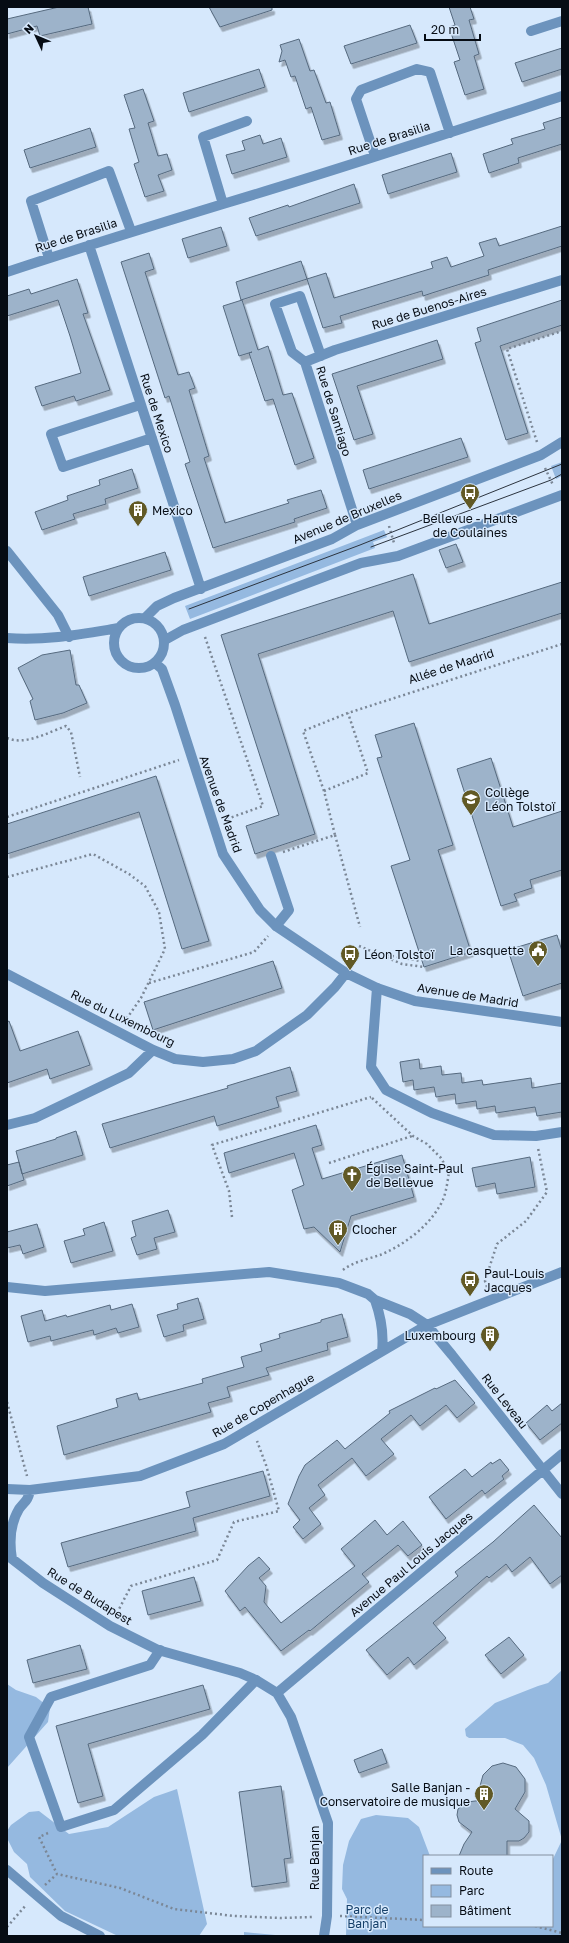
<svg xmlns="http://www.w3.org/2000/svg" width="569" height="1943" font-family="'Golos Text',sans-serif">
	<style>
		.green { fill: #95b9e0 }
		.building { fill: #9db3ca; stroke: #566a7f; filter: url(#shadow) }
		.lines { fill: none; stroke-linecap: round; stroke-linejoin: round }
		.path { stroke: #7b8796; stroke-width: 2.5; stroke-dasharray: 2 3; stroke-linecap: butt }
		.service { stroke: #6c93bd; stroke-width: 10 }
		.minor { stroke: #6c93bd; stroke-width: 10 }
		.tram { stroke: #2b333e; stroke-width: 1 }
		.labels { text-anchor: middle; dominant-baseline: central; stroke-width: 3; stroke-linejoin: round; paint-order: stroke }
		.street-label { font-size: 12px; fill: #060c14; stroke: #d6e8fc }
		.poi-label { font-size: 12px; fill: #060c14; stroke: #d6e8fc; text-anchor: start }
		.park-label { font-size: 12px; fill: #164069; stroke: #d6e8fc }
	</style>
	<defs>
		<filter id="shadow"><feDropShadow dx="2.5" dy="4.5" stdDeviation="0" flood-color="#0004"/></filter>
	</defs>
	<rect width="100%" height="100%" fill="#d6e8fc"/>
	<!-- green -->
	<path class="green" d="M 562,462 L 562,476 L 556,479 L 551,466 Z
		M 384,530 L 387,537 L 373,542 L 375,548 L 190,619 L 185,606 Z
		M 562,1670 L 562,1936 L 346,1936 L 347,1899 L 342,1889 L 343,1865 L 349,1841 L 361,1819 L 376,1815 L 408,1818 L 419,1827 L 430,1856 L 424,1856 L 424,1926 L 552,1926 L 552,1861 L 562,1840 L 546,1785 L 534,1758 L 523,1745 L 505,1738 L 469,1738 L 466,1736 L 465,1729 L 495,1703 L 538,1686 L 548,1683 Z
		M 7,1684 L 16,1690 L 36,1697 L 50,1708 L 48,1722 L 7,1768 Z
		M 177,1789 L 207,1924 L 199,1936 L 118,1936 L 65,1911 L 30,1877 L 27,1864 L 14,1852 L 7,1838 L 7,1831 L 11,1825 L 29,1812 L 39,1811 L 69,1834 L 108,1827 L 154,1797 Z
		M 244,1932 L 286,1936 L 244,1936 Z"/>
	<!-- building -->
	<path class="building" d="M 59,7 L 88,7 L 92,24 L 40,36 L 37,26 L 7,34 L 7,19 Z
		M 209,7 L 272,7 L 272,10 L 220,27 Z
		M 449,7 L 470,7 L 474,19 L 469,20 L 479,54 L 474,56 L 484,89 L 465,95 L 454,62 L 460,60 L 449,27 L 455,25 Z
		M 410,25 L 417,43 L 351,64 L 344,46 Z
		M 299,39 L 310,71 L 314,70 L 326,103 L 330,102 L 340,135 L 322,140 L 311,107 L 306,109 L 295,76 L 291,77 L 285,60 L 279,62 L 282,51 L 280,45 Z
		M 562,48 L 562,69 L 522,82 L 515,63 Z
		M 259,69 L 265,87 L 189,112 L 183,93 Z
		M 143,89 L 154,121 L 148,123 L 158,156 L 167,154 L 172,170 L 158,175 L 164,191 L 145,197 L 134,164 L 139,162 L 129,129 L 135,128 L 124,95 Z
		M 562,117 L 562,144 L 518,158 L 519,163 L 489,173 L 483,154 L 513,144 L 511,139 L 545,129 L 543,123 Z
		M 90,128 L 96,147 L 30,168 L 24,150 Z
		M 260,135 L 263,144 L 281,138 L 287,157 L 232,174 L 226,155 L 245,150 L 242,141 Z
		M 451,153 L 457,172 L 388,194 L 382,175 Z
		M 354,184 L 360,203 L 256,236 L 249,218 L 288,205 L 289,207 Z
		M 562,226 L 562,246 L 488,270 L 489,275 L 432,293 L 423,296 L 422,291 L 340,316 L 342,323 L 323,328 L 307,279 L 241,300 L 236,282 L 301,261 L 307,279 L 326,273 L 334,298 L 433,268 L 431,262 L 447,257 L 451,267 L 484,256 L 479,243 L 496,238 L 499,246 Z
		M 221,227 L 227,246 L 188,258 L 182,239 Z
		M 149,253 L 154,269 L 145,272 L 178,375 L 189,372 L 195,388 L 189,390 L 209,456 L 204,458 L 225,523 L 289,503 L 287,500 L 321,490 L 327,508 L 294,519 L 295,522 L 213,548 L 185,464 L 190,462 L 185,446 L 169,396 L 165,398 L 121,262 Z
		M 77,279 L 88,313 L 83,314 L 110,390 L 76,401 L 74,396 L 42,406 L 35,387 L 81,373 L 70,336 L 58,300 L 7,316 L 7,296 L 29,289 L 31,294 Z
		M 242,300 L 258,350 L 268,346 L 283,395 L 292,393 L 314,458 L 295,465 L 273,399 L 265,401 L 249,353 L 252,352 L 239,356 L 223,306 Z
		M 562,300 L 562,325 L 500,346 L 528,433 L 506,440 L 475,343 L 481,341 L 477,328 Z
		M 437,340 L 443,359 L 357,386 L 373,434 L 354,440 L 332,374 Z
		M 461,438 L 468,457 L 369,489 L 363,470 Z
		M 132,469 L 138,488 L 105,499 L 106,504 L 73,514 L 75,519 L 42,530 L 35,512 L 68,500 L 67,496 L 100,485 L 99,480 Z
		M 456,544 L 463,562 L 446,568 L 439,550 Z
		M 165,552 L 171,570 L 89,596 L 83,577 Z
		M 413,574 L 429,624 L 562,582 L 562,613 L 409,662 L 393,611 L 258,654 L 315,834 L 255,854 L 246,826 L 279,815 L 221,635 Z
		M 70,650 L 76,685 L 79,685 L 87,703 L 63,713 L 35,720 L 30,701 L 33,699 L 18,668 L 42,655 Z
		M 414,723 L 453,845 L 438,850 L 471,952 L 424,967 L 391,866 L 410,860 L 377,758 L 382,757 L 375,735 Z
		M 491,758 L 513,827 L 562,811 L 562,870 L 530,880 L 532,888 L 514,894 L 517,901 L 501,906 L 457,769 Z
		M 156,776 L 209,941 L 182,949 L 139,812 L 7,854 L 7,824 Z
		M 557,935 L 562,951 L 562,983 L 523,996 L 508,950 Z
		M 273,961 L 282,988 L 153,1030 L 144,1002 Z
		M 9,1021 L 20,1051 L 78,1031 L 90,1065 L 50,1079 L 47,1069 L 7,1083 L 7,1022 Z
		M 419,1059 L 420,1069 L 441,1066 L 442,1075 L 461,1073 L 462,1083 L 482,1080 L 483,1085 L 531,1078 L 532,1088 L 562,1083 L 562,1112 L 537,1116 L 535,1107 L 496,1113 L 495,1106 L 477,1109 L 476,1101 L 456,1104 L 455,1094 L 436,1097 L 434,1087 L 414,1090 L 413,1080 L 403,1082 L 400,1062 Z
		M 290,1067 L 297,1091 L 276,1097 L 279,1107 L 217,1126 L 214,1116 L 110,1148 L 102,1124 L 228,1088 L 227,1086 L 240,1082 Z
		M 316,1125 L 322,1145 L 312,1148 L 322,1179 L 402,1155 L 414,1197 L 351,1216 L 340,1252 L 314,1227 L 304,1229 L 292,1190 L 304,1185 L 294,1153 L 229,1173 L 224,1153 Z
		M 76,1131 L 83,1155 L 22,1174 L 16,1151 L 56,1139 L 56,1138 Z
		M 530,1157 L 535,1187 L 497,1194 L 495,1183 L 476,1187 L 472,1168 Z
		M 19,1162 L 24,1180 L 7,1186 L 7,1165 Z
		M 168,1210 L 175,1232 L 154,1238 L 157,1249 L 137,1255 L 131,1238 L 136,1236 L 132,1221 Z
		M 104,1222 L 113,1251 L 71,1263 L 64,1241 L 85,1235 L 83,1229 Z
		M 37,1224 L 44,1247 L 23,1254 L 20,1245 L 7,1248 L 7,1232 Z
		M 198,1298 L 204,1319 L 183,1325 L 184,1331 L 164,1337 L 157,1315 L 178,1309 L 177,1304 Z
		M 132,1304 L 139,1327 L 118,1333 L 116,1328 L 94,1335 L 93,1330 L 51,1341 L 50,1336 L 28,1342 L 21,1316 L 42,1310 L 45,1321 L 66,1315 L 67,1317 L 110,1305 L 111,1310 Z
		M 342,1314 L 348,1337 L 327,1343 L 328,1350 L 266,1368 L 269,1375 L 227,1387 L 230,1397 L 208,1403 L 211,1412 L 64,1455 L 57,1426 L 118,1407 L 116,1399 L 137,1393 L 139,1400 L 203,1383 L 202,1379 L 244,1367 L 241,1357 L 262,1351 L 260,1344 L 280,1338 L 279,1334 L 321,1322 L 321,1320 Z
		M 455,1380 L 475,1403 L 457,1418 L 446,1405 L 420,1426 L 411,1415 L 381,1439 L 394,1454 L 366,1476 L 352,1458 L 318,1485 L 325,1495 L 309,1508 L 321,1524 L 303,1539 L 293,1527 L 300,1520 L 288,1504 L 299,1476 L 305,1465 L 337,1440 L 345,1449 L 390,1413 L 389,1411 L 435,1388 L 436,1389 Z
		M 562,1403 L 562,1423 L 540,1440 L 526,1423 L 547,1405 L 552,1411 Z
		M 500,1459 L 509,1470 L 502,1476 L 504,1479 L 485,1494 L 482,1490 L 446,1519 L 429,1497 L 465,1469 L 472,1477 L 491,1462 L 492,1464 Z
		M 263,1471 L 270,1496 L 193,1518 L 196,1531 L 68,1567 L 61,1543 L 190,1507 L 186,1492 Z
		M 534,1505 L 562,1538 L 562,1575 L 550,1584 L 530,1557 L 512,1572 L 506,1564 L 489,1578 L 487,1576 L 433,1623 L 446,1638 L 414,1665 L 408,1657 L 387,1675 L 366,1650 L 458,1576 L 455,1572 L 493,1542 Z
		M 375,1520 L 387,1535 L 403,1521 L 422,1545 L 408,1556 L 398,1545 L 362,1574 L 369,1582 L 310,1631 L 309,1630 L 281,1651 L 245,1607 L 240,1611 L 225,1591 L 248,1566 L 259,1557 L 270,1569 L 259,1578 L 266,1586 L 264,1602 L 281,1623 L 355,1566 L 341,1549 Z
		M 194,1577 L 201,1601 L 148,1615 L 142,1591 Z
		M 509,1637 L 524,1655 L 501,1674 L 485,1655 Z
		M 80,1645 L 87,1669 L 33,1683 L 27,1660 Z
		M 203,1685 L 210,1709 L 88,1744 L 103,1796 L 78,1803 L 56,1726 Z
		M 382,1749 L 387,1763 L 359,1773 L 354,1760 Z
		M 503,1763 L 516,1767 L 525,1779 L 525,1792 L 515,1809 L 529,1821 L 529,1832 L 524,1838 L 519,1841 L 507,1841 L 507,1856 L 459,1856 L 464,1844 L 472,1832 L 459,1822 L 457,1815 L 458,1809 L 467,1802 L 483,1800 L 480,1786 L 483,1775 L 492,1766 Z
		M 281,1786 L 291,1858 L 284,1859 L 287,1882 L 252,1887 L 239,1792 Z"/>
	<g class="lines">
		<!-- path -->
		<path class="path" d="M 537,442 L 507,349 L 562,331
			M 545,468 L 553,485
			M 389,526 L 394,543
			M 205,637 L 263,806 L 227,819
			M 7,738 C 25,746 49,732 66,726 L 71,732 L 80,777
			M 324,791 L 303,731 L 348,713 L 562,644
			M 7,817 L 179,760
			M 335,835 L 360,927
			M 283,852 L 335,835 L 324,791 L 368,773 L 348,713
			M 7,877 L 93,854 L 129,874 L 145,886 L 159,912 L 165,949 L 141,998 L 125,1021
			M 359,946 L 402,964 L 424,967
			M 387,955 L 420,961
			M 149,983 L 254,952 L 268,936
			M 329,1163 L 412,1136
			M 232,1217 L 229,1191 L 212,1145 L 371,1097
			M 343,1270 C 353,1262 368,1259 380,1255 C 402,1246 427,1228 439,1207 C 446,1197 447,1184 449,1172 L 441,1158 L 427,1144 L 413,1136 L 371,1097
			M 487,1287 L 485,1281 L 497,1244 L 526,1221 L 547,1192 L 538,1148
			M 7,1402 L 27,1476
			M 117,1613 L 131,1586 L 217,1560 L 234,1522 L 279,1511 L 266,1465 L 257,1441
			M 48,1833 L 39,1837 L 57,1874
			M 45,1885 L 57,1874 L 120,1888 L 174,1909 L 234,1916 L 280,1918 L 313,1917
			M 340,1916 L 424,1920
			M 535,1926 L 562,1933
			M 7,1927 L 26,1905"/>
		<!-- service -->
		<path class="service" d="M 7,551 L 58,615 L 69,637
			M 271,856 L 289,910 L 276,926
			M 377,988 L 371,1067 L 386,1090 L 432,1113 L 494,1135 L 536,1136 L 562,1132
			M 160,1650 L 150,1665 L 51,1697 L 29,1737 L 61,1827 L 114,1810 L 202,1735 L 256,1680"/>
		<!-- minor -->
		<path class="minor" d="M 531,31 L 562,21
			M 375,156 L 356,99 L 361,90 L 417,69 L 430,72 L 450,133
			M 223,204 L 203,137 L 247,121
			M 89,245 L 201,589
			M 49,258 L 31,201 L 109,171 L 131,231
			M 7,272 C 79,248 151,226 223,204 C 337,170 449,133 562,96
			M 321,356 L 300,296 L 275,304 L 292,352 L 305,362 L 357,525
			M 305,362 L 335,350 L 562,280
			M 140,405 L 51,434 L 63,467 L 152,438
			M114 643a25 25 0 1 1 50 0a25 25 0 1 1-50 0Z
			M 145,618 L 157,606 L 174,598 L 332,539 L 357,525 L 541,455 L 562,442
			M 7,638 C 46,641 82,634 119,628
			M 165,640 L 183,630 L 361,563 L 398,556 L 562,495
			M 155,663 L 162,669 L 175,705 L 223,854 L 260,910 L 276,926 L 346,973 L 377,988 L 415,1001 L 562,1022
			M 7,974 L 153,1050 L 175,1059 L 203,1062 L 233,1059 L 256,1051 L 307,1015 L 335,987 L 346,973
			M 7,1125 L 35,1118 L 129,1073 L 153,1050
			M 7,1287 L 45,1291 L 269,1272 L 339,1283 L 368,1294 L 375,1300 L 410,1314 L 427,1325 L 452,1355 L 562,1494
			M 375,1300 C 381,1317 384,1333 382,1351
			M 7,1489 L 30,1490 L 140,1476 L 224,1444 L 427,1325 L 562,1272
			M 7,1555 L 43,1583 L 110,1626 L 158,1650 L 240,1673 L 256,1680 L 277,1693 L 291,1717 L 328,1823 L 327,1916 L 324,1936
			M 12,1559 C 9,1541 10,1524 19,1509 C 25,1501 28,1501 30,1490
			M 277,1693 L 562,1454
			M 7,1870 L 61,1916 L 100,1936"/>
		<!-- tram -->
		<path class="tram" d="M 371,547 L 551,480 L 562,474
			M 189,609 L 360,545 L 562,464"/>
	</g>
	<!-- icons -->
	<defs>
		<g id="bus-pin" transform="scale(1)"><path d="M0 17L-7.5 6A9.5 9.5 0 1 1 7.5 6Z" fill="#615925" stroke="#d6e8fc"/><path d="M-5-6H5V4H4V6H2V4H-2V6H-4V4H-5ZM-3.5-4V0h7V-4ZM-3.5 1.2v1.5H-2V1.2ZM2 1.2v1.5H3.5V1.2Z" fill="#fff"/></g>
		<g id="building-pin" transform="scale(1)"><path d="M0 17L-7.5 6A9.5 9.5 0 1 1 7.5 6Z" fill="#615925" stroke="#d6e8fc"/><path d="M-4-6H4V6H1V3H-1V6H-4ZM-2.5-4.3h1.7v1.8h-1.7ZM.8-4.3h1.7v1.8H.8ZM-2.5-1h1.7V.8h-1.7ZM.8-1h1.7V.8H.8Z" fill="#fff"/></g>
		<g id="school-pin" transform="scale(1)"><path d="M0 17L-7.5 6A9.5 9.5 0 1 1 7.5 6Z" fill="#615925" stroke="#d6e8fc"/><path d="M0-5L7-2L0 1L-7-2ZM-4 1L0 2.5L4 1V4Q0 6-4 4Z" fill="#fff"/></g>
		<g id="civic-pin" transform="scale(1)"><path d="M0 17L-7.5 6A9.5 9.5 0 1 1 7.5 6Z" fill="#615925" stroke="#d6e8fc"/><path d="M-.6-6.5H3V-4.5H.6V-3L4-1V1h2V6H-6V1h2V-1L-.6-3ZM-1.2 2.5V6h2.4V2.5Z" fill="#fff"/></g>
		<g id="church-pin" transform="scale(1)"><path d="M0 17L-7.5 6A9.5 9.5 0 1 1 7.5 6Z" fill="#615925" stroke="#d6e8fc"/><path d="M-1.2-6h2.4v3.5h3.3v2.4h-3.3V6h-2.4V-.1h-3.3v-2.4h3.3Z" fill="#fff"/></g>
	</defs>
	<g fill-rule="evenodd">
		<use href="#bus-pin" x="470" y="493"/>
		<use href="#building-pin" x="138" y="510"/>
		<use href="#school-pin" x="471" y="799"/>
		<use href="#civic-pin" x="538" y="950"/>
		<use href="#bus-pin" x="350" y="954"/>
		<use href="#church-pin" x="352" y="1175"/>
		<use href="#building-pin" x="338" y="1229"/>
		<use href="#bus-pin" x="470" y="1280"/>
		<use href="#building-pin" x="490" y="1335"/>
		<use href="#building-pin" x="484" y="1794"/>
	</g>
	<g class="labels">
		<!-- street labels -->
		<g class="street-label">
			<text transform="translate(389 138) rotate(-18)">Rue de Brasilia</text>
			<text transform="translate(76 235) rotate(-18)">Rue de Brasilia</text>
			<text transform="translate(429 308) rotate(-17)">Rue de Buenos-Aires</text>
			<text transform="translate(334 411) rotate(73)">Rue de Santiago</text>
			<text transform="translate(157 413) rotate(72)">Rue de Mexico</text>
			<text transform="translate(347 517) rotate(-23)">Avenue de Bruxelles</text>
			<text transform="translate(451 666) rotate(-18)">Allée de Madrid</text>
			<text transform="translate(221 804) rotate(70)">Avenue de Madrid</text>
			<text transform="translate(468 995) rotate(9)">Avenue de Madrid</text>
			<text transform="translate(123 1018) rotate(26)">Rue du Luxembourg</text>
			<text transform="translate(505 1401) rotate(52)">Rue Leveau</text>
			<text transform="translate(263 1405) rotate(-30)">Rue de Copenhague</text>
			<text transform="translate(411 1564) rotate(-40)">Avenue Paul Louis Jacques</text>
			<text transform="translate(90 1596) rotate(32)">Rue de Budapest</text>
			<text transform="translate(314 1858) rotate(-90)">Rue Banjan</text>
		</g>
		<!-- poi labels -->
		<g class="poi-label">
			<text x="152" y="510">Mexico</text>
			<text x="470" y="518" text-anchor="middle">Bellevue - Hauts<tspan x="470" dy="14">de Coulaines</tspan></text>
			<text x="485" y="792">Collège<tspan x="485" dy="14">Léon Tolstoï</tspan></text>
			<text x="524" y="950" text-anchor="end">La casquette</text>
			<text x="364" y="954">Léon Tolstoï</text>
			<text x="366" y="1168">Église Saint-Paul<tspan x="366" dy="14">de Bellevue</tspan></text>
			<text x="352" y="1229">Clocher</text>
			<text x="484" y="1273">Paul-Louis<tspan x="484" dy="14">Jacques</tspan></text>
			<text x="476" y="1335" text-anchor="end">Luxembourg</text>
			<text x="470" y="1787" text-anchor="end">Salle Banjan -<tspan x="470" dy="14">Conservatoire de musique</tspan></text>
		</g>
		<!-- park labels -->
		<g class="park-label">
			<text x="367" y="1909">Parc de<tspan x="367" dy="14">Banjan</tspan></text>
		</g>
	</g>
	<!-- border -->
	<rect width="569" height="1943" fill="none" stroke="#060c14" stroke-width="16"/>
	<!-- legend -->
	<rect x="423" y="1855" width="130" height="72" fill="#d6e8fc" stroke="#83909f"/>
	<rect x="431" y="1868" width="20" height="6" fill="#6c93bd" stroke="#83909f"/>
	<text x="459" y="1875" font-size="12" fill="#060c14">Route</text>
	<rect x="431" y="1885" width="20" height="12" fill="#95b9e0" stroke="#83909f"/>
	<text x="459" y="1895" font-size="12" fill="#060c14">Parc</text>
	<rect x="431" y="1905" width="20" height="12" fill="#9db3ca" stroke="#83909f"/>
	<text x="459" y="1915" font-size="12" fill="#060c14">Bâtiment</text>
	<!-- north arrow -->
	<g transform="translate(36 36) rotate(314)" stroke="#d6e8fc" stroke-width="3" paint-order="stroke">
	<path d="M0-3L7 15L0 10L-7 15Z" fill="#060c14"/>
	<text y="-6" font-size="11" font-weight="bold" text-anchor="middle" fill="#060c14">N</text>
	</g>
	<!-- scale -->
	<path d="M425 34v6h55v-6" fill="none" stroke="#060c14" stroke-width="2"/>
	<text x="431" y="34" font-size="12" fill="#060c14" stroke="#d6e8fc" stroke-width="3" paint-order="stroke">20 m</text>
</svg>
